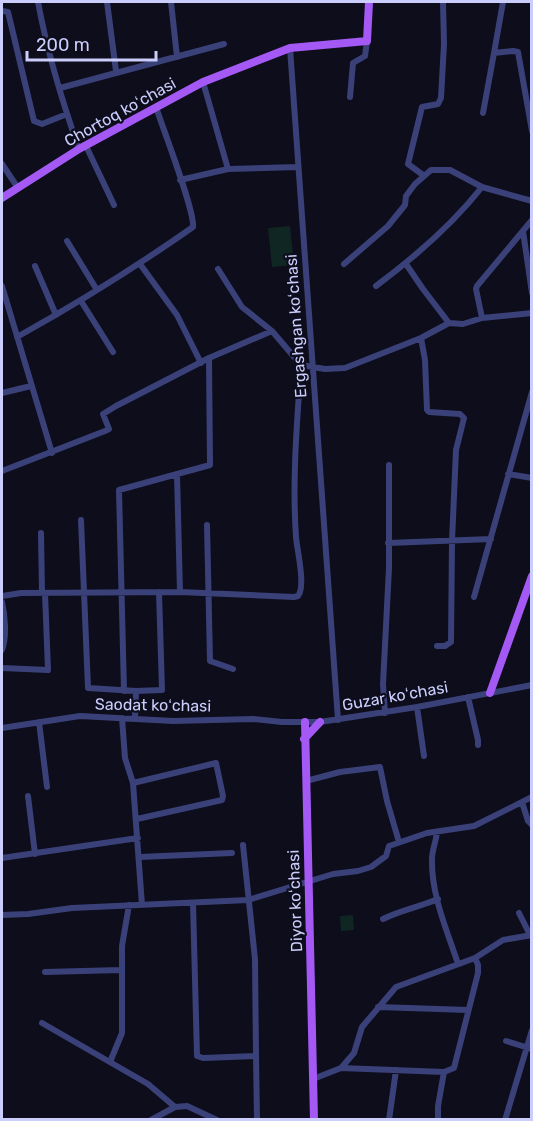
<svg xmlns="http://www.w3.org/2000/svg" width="533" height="1121" font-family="Rubik,sans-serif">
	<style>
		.green { fill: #102622 }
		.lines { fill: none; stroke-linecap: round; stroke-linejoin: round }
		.minor { stroke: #3a4179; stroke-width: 6 }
		.major { stroke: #a459f5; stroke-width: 8 }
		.labels { text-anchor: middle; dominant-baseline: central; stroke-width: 4.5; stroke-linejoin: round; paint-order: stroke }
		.street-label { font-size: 16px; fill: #cbcdfc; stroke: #0d0d1c }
	</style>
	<rect width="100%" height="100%" fill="#0d0d1c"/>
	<!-- green -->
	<path class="green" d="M 290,226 L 294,265 L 272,267 L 268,228 Z
		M 353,915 L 354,930 L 341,931 L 340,916 Z"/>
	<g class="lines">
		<!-- minor -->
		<path class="minor" d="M 38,2 C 47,51 62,101 79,149
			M 107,2 L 116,71
			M 171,2 L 177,57
			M 503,2 L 494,53 L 513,51 L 518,52 L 532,131
			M 2,11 L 8,12 L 34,121 L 42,124 L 67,114
			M 290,48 L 338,720
			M 203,82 L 228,169
			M 60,88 L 224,44
			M 350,97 L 353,63 L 365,56 L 367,41
			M 483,113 L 494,53
			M 86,146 L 114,205
			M 2,164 L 18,188
			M 423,175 L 408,164 L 422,107 L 438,104 L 441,98 L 444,44 L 443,2
			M 180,180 L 228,169 L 298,167
			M 523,231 L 532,293
			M 67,241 L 97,290
			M 140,264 L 177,315 L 201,363
			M 344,264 L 388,226 L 405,205 L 406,196 L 415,184 L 431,170 L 450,170 L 482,187 L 532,201
			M 406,264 L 423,289 L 449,323
			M 35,266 L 56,315
			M 218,269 L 242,307 L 272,331
			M 2,286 L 52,453
			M 376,286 C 415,257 452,225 482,187
			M 81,301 L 113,352
			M 482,318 L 476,289 L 477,286 L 532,220
			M 17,337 C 78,303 136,267 193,227 C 195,211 163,129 156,107
			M 421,338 L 425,360 L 427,410 L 429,412 L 460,414 L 464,418 L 456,450 L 452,541 L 451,642 L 445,646 L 437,646
			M 2,393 L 31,386
			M 2,471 L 105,431 L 109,429 L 103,414 L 116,406 L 209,358 L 272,331 L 301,365 L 325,369 L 345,368 L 421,338 L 449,323 L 463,324 L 482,318 L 532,313
			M 177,474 L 180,592
			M 508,474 L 532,478
			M 81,520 L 88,688 L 136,691 L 162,690 L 159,592
			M 207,525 L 210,661 L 233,669
			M 41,533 L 42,593
			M 388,543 L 491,539
			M 2,596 L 21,593 L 180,592 L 294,597 L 298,596 C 306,586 297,550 296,537 C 292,480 297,422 301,365
			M 474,597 L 532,392
			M 2,602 C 5,615 7,637 2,650
			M 2,668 L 48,670 L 45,593
			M 124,691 L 119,490 L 210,465 L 209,358
			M 468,697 L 478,740 L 478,745
			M 417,707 L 424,756
			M 385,713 L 383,684 L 389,568 L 389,465
			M 122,718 L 125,758 L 133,783 L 142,905
			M 135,719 L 136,691
			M 39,722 L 47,787
			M 2,728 L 80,716 L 173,721 L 253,719 L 282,722 L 320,722 L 417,707 L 532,685
			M 306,781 L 340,772 L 380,767 L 387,801 L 399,842
			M 133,783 L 216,763 L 223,796 L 222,800 L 137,819
			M 28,796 L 35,854
			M 522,802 L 528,821 L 532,825
			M 437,832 C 436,842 432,850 432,859 C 431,895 447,930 458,964
			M 140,857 L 232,853
			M 2,858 L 138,838
			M 193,903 L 197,1056 L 203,1058 L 256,1056 L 255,959 L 243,845
			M 519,913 L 530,935
			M 2,915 L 28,914 L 72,908 L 248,900 L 333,874 L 358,871 L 371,867 L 386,856 L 389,846 L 427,833 L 474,826 L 532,797
			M 383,919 C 401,910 419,907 438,899
			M 45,972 L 121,970
			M 378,1007 L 468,1010
			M 42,1023 L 148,1084 L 175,1107 L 187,1106 L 217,1120
			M 506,1041 L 532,1049
			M 256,1056 L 257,1120
			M 110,1062 L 122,1033 L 122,946 L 129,905
			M 341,1068 L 444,1072 L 454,1068 L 478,973 L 478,965 L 475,958
			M 313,1079 L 341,1068 L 354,1053 L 362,1027 L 396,987 L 475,958 L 503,940 L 532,935
			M 151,1120 L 175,1107
			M 389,1120 L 396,1070
			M 438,1120 L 438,1106 L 444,1072
			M 505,1120 L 532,1030"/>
		<!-- major -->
		<path class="major" d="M 2,198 L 79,149 L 203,82 L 290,48 L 367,41 L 369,2
			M 490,693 L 532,576
			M 305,722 L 314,1120
			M 304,739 L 320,722"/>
	</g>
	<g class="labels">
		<!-- street labels -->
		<g class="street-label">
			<text transform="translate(120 112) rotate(-29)">Chortoq koʻchasi</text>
			<text transform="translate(296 326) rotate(-94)">Ergashgan koʻchasi</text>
			<text transform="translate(395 696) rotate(-10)">Guzar koʻchasi</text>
			<text transform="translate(153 705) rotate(1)">Saodat koʻchasi</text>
			<text transform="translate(295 901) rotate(-92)">Diyor koʻchasi</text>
		</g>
	</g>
	<!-- border -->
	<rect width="533" height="1121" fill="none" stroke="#cbcdfc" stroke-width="6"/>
	<!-- scale -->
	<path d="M27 51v9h129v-9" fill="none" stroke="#cbcdfc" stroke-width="3"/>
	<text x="36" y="51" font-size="18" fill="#cbcdfc" stroke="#0d0d1c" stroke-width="4.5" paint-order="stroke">200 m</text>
</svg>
